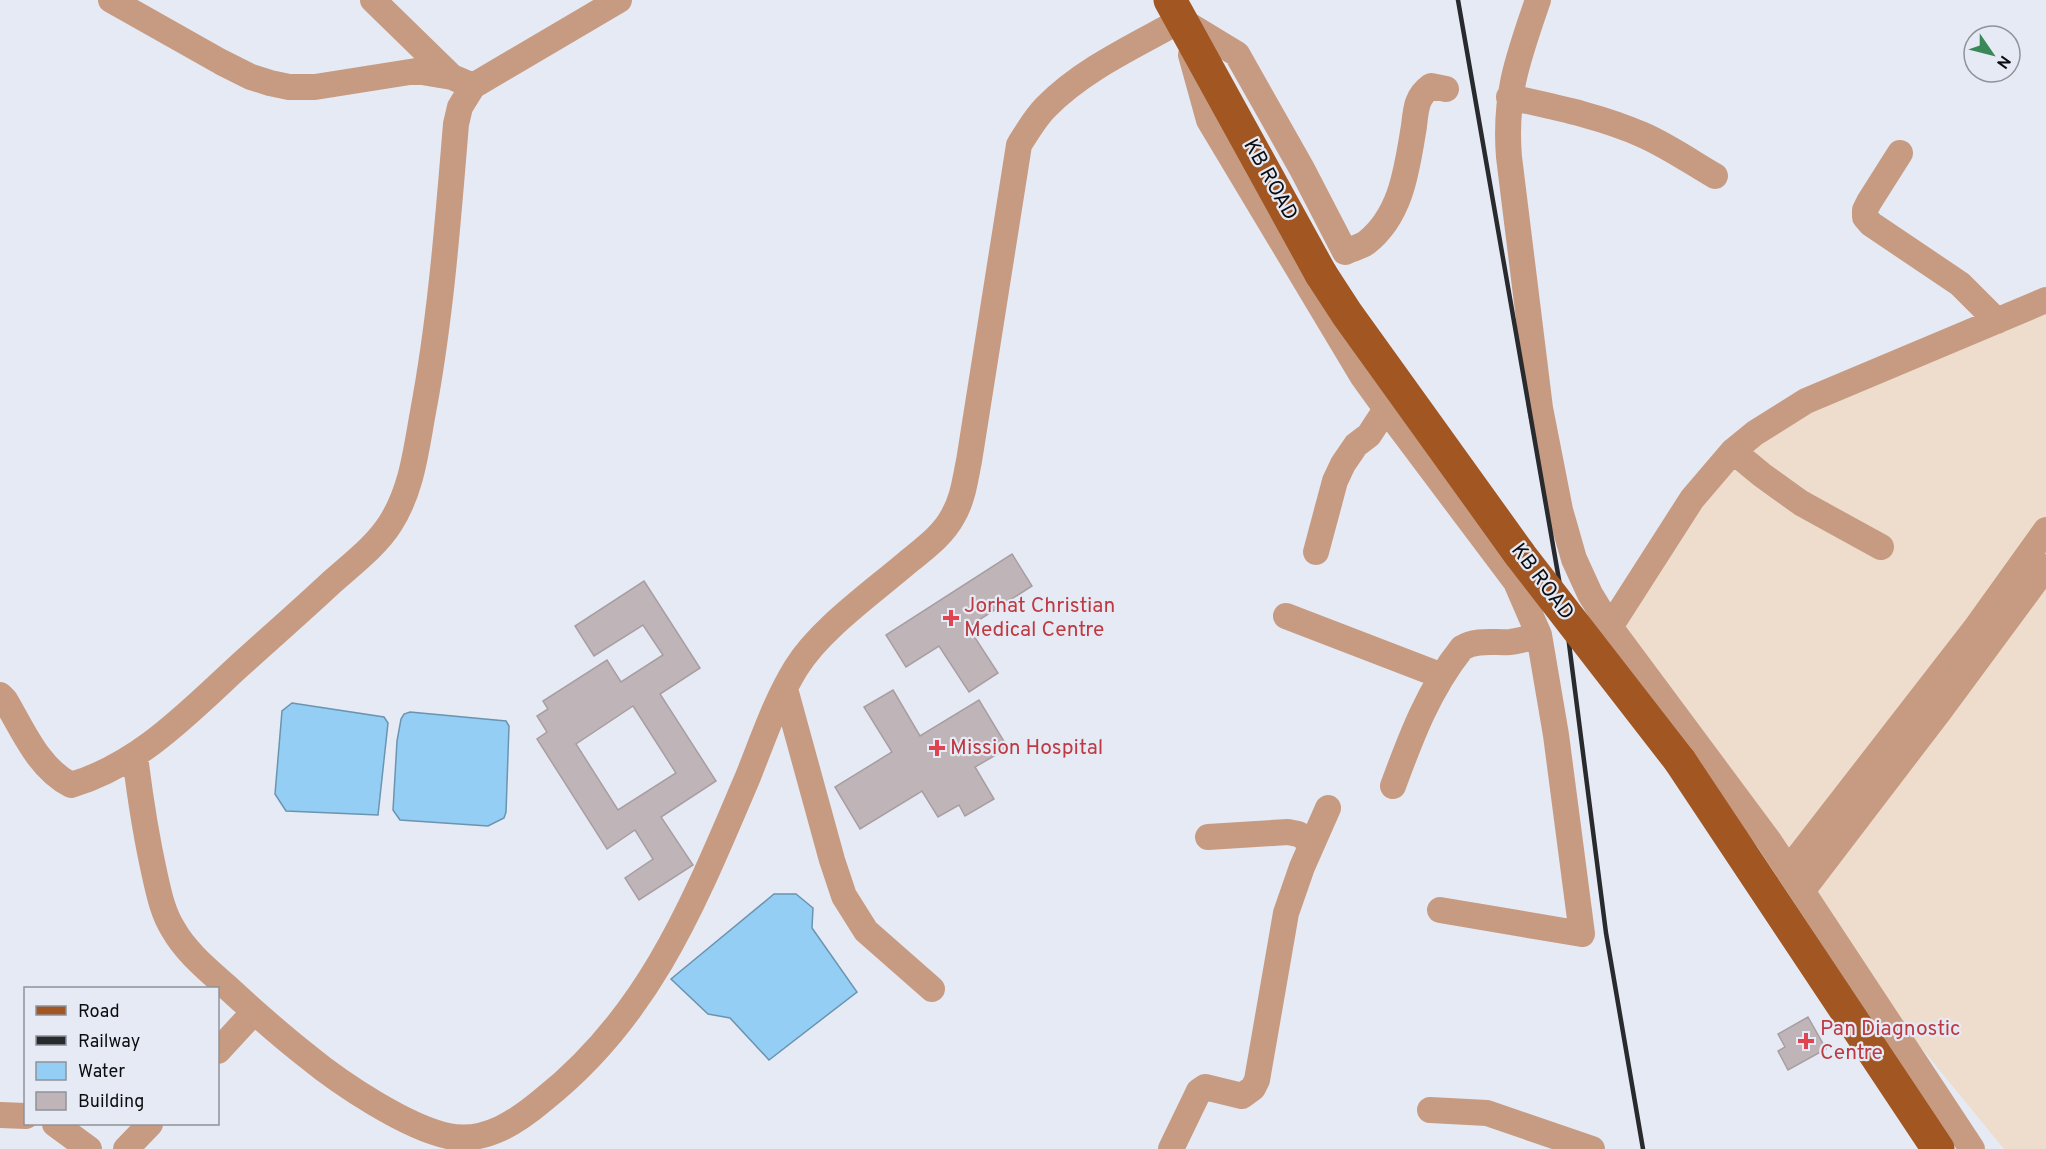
<svg xmlns="http://www.w3.org/2000/svg" width="2046" height="1149" font-family="Overpass,sans-serif">
	<style>
		.medical { fill: #edc }
		.water { fill: #94cef4; stroke: #6b94b0; stroke-width: 1.5 }
		.building { fill: #bfb4b8; stroke: #a89ea2; stroke-width: 1.5; fill-rule: evenodd }
		.lines { fill: none; stroke-linecap: round; stroke-linejoin: round }
		.minor { stroke: #c79b82; stroke-width: 26 }
		.major { stroke: #a25621; stroke-width: 33 }
		.rail { stroke: #292a2e; stroke-width: 4.5 }
		.major-bridge { stroke: #a25621; stroke-width: 33 }
		.health-dot { fill: #e0444e; stroke: #e6eaf4; stroke-width: 2 }
		.labels { text-anchor: middle; dominant-baseline: central; stroke-width: 4.5; stroke-linejoin: round; paint-order: stroke }
		.street-label { font-size: 21px; fill: #0c0d10; stroke: #e6eaf4 }
		.health-label { font-size: 21px; fill: #be3a42; stroke: #e6eaf4; text-anchor: start }
	</style>
	<rect width="100%" height="100%" fill="#e6eaf4"/>
	<!-- medical -->
	<path class="medical" d="M 2046,309 L 2046,1149 L 2004,1149 L 1793,891 L 1611,647 L 1641,592 L 1725,472 L 1800,414 Z"/>
	<!-- water -->
	<path class="water" d="M 292,703 L 384,717 L 388,723 L 378,815 L 286,811 L 275,794 L 282,711 Z
		M 410,712 L 506,721 L 509,726 L 506,812 L 504,818 L 488,826 L 400,820 L 393,810 L 397,741 L 401,719 L 404,714 Z
		M 774,894 L 796,894 L 813,908 L 812,928 L 857,992 L 769,1060 L 730,1018 L 708,1014 L 671,979 Z"/>
	<!-- building -->
	<path class="building" d="M 1012,554 L 1032,586 L 968,627 L 998,673 L 969,692 L 939,646 L 906,667 L 886,635 Z
		M 644,581 L 700,668 L 660,694 L 716,781 L 661,817 L 693,865 L 639,900 L 625,878 L 653,859 L 635,830 L 607,849 L 537,739 L 547,732 L 537,716 L 548,709 L 543,701 L 607,660 L 621,682 L 663,655 L 643,625 L 594,656 L 575,626 ZM 633,706 L 676,773 L 618,810 L 576,744 Z
		M 893,690 L 920,736 L 979,700 L 1008,748 L 975,767 L 994,799 L 965,816 L 959,805 L 938,817 L 922,791 L 860,829 L 835,787 L 892,752 L 864,707 Z
		M 1808,1017 L 1826,1049 L 1788,1070 L 1778,1051 L 1785,1047 L 1778,1034 Z"/>
	<g class="lines">
		<!-- minor -->
		<path class="minor" d="M 111,0 L 221,62 L 251,77 L 270,83 L 289,87 L 315,87 L 416,71 L 452,77 L 473,86
			M 373,0 L 452,77
			M 1538,0 C 1518,58 1504,95 1509,157 L 1540,408 L 1560,510 L 1574,559 L 1590,594 L 1610,627
			M 1181,20 L 1237,54 L 1302,169 L 1345,252 C 1351,249 1360,247 1366,243 C 1402,215 1407,168 1414,126 C 1416,109 1416,97 1431,86 L 1446,89
			M 1191,55 L 1209,120 L 1363,377 L 1386,409 L 1369,435 L 1356,445 L 1343,464 L 1335,481 L 1316,552
			M 1509,97 C 1554,107 1600,116 1643,135 C 1668,146 1691,162 1715,176
			M 1900,153 L 1869,202 L 1865,210 L 1865,217 L 1871,224 L 1960,284 L 1997,321
			M 1386,409 L 1516,582 L 1539,635 L 1556,735 L 1582,934 L 1440,910
			M 1733,451 L 1762,475 L 1801,503 L 1881,547
			M 1286,616 L 1442,676
			M 785,689 L 832,860 L 844,896 L 866,931 L 932,989
			M 0,695 L 5,700 C 23,730 38,768 71,785 C 139,765 188,713 239,666 C 270,638 302,610 333,581 C 352,564 376,546 390,524 C 412,490 416,450 423,412 C 441,316 448,220 456,124 L 460,107 L 473,86 L 619,0
			M 135,756 C 140,797 146,836 155,876 C 159,894 163,913 173,929 C 186,952 207,969 226,986 C 252,1010 279,1034 307,1056 C 341,1084 406,1127 448,1136 C 485,1144 518,1121 544,1099 C 651,1014 695,900 747,779 C 762,742 775,702 796,668 C 820,629 873,592 909,561 C 925,548 943,535 953,516 C 963,499 965,480 969,461 L 1019,145 C 1027,132 1035,118 1046,107 C 1083,69 1135,46 1181,20
			M 1393,786 C 1411,737 1429,689 1462,648 C 1477,639 1494,643 1510,642 C 1520,641 1529,638 1539,635
			M 1208,837 L 1288,832 L 1298,834 L 1313,842
			M 1788,870 L 1975,629 L 2046,530
			M 1802,891 L 1938,713 L 2046,567
			M 218,1051 L 254,1012
			M 1430,1110 L 1487,1113 L 1592,1149
			M 0,1115 L 26,1116
			M 55,1124 L 89,1149
			M 126,1149 L 150,1124
			M 1171,1149 L 1199,1091 L 1205,1087 L 1242,1096 L 1253,1088 L 1257,1080 L 1286,913 L 1302,867 L 1328,808
			M 1972,1149 L 1769,841 L 1610,627 L 1692,499 L 1733,451 L 1755,433 L 1806,401 L 2046,300"/>
		<!-- major -->
		<path class="major" d="M 1170,0 L 1321,274
			M 1680,761 L 1938,1149"/>
		<!-- rail -->
		<path class="rail" d="M 1458,0 L 1566,620 L 1606,933 L 1643,1149"/>
		<!-- major-bridge -->
		<path class="major-bridge" d="M 1321,274 L 1347,314 L 1521,556 L 1680,761"/>
	</g>
	<!-- markers -->
	<g class="health-dot">
		<path d="M948 609h6v6h6v6h-6v6h-6v-6h-6v-6h6z"/>
		<path d="M934 739h6v6h6v6h-6v6h-6v-6h-6v-6h6z"/>
		<path d="M1803 1032h6v6h6v6h-6v6h-6v-6h-6v-6h6z"/>
	</g>
	<g class="labels">
		<!-- street labels -->
		<g class="street-label">
			<text transform="translate(1270 180) rotate(61)">KB ROAD</text>
			<text transform="translate(1542 582) rotate(53)">KB ROAD</text>
		</g>
		<!-- health labels -->
		<g class="health-label">
			<text x="964" y="606">Jorhat Christian<tspan x="964" dy="24">Medical Centre</tspan></text>
			<text x="950" y="748">Mission Hospital</text>
			<text x="1820" y="1029">Pan Diagnostic<tspan x="1820" dy="24">Centre</tspan></text>
		</g>
	</g>
	<!-- legend -->
	<rect x="24" y="987" width="195" height="138" fill="#e6eaf4" stroke="#8f9299" stroke-width="1.5"/>
	<rect x="36" y="1006" width="30" height="9" fill="#a25621" stroke="#8f9299" stroke-width="1.5"/>
	<text x="78" y="1017" font-size="18" fill="#0c0d10">Road</text>
	<rect x="36" y="1036" width="30" height="9" fill="#292a2e" stroke="#8f9299" stroke-width="1.5"/>
	<text x="78" y="1047" font-size="18" fill="#0c0d10">Railway</text>
	<rect x="36" y="1062" width="30" height="18" fill="#94cef4" stroke="#8f9299" stroke-width="1.5"/>
	<text x="78" y="1077" font-size="18" fill="#0c0d10">Water</text>
	<rect x="36" y="1092" width="30" height="18" fill="#bfb4b8" stroke="#8f9299" stroke-width="1.5"/>
	<text x="78" y="1107" font-size="18" fill="#0c0d10">Building</text>
	<!-- north arrow -->
	<g transform="translate(1992 54) rotate(125)"><circle r="28" fill="#e6eaf4" stroke="#8f9299" stroke-width="1.5"/>
	<path d="M0-4.5L10 22L0 15L-10 22Z" fill="#388858"/>
	<text y="-9" font-size="16" font-weight="bold" text-anchor="middle" fill="#0c0d10">N</text>
	</g>
</svg>
